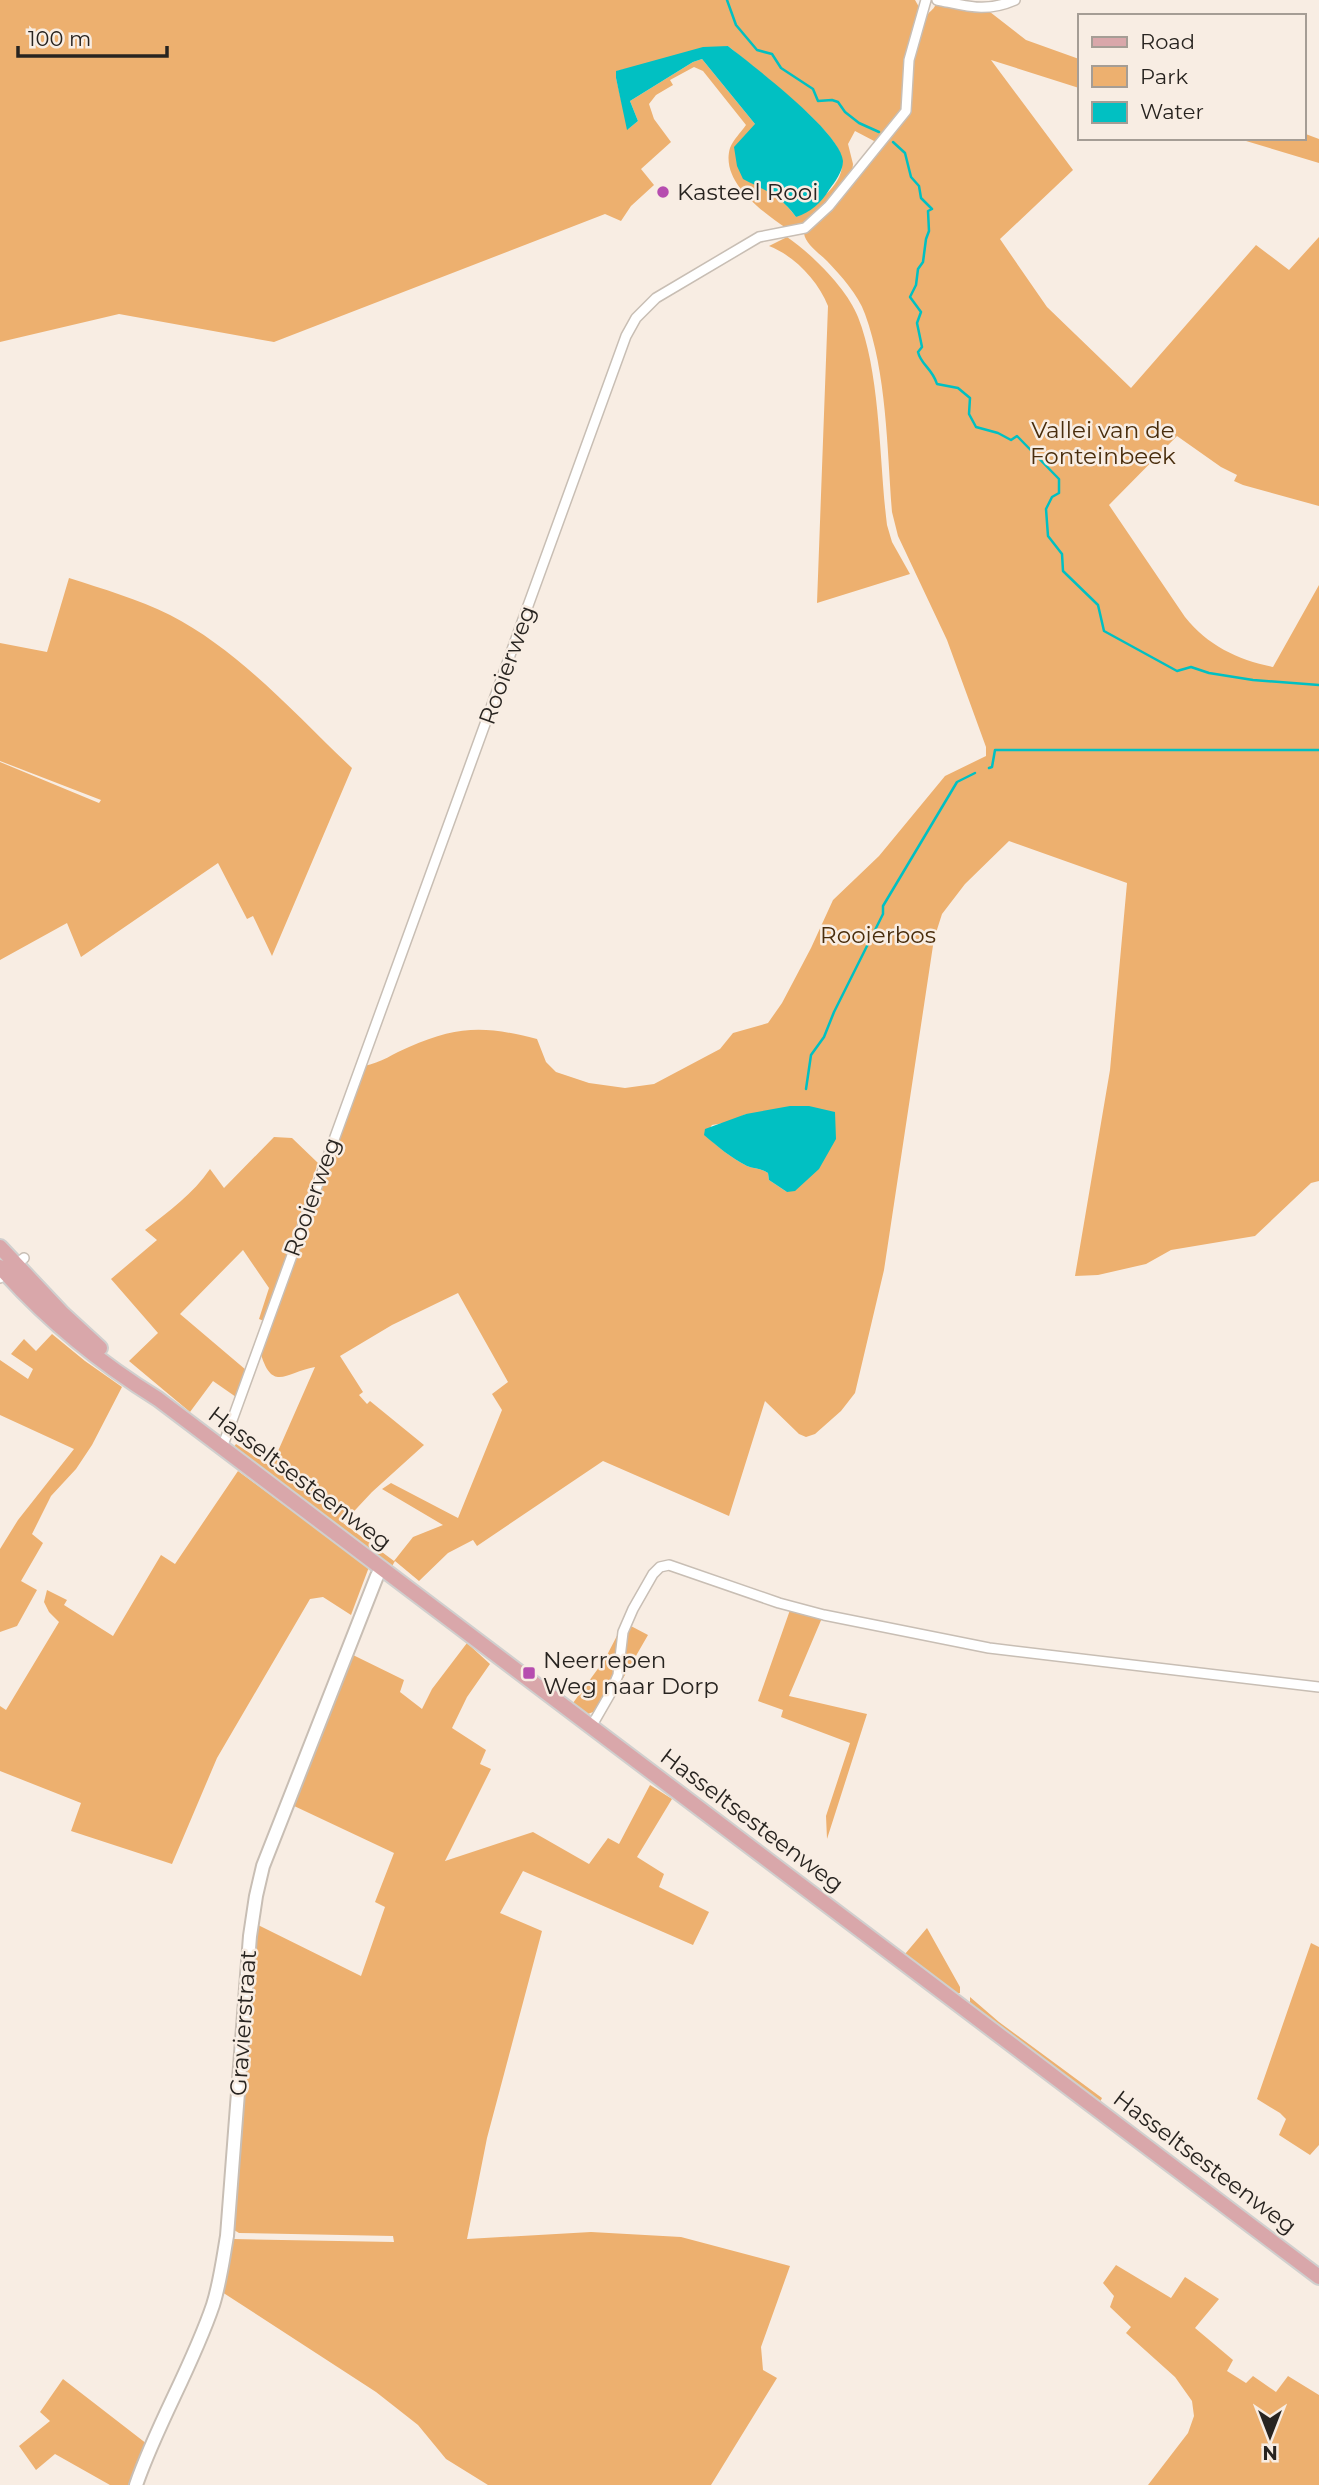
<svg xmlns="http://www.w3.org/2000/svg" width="1319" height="2485" font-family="Montserrat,sans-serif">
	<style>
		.green { fill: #edb06f; fill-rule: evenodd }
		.water { fill: #01c0c2 }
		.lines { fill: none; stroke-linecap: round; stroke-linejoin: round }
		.stream { stroke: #01c0c2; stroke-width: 2.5 }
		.street-casing { stroke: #c8beb4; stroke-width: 12 }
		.secondary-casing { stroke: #c8beb4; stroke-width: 16 }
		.primary-casing { stroke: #d0cfce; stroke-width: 18 }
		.street { stroke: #fff; stroke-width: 9 }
		.secondary { stroke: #fff; stroke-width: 12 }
		.primary { stroke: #d9a7aa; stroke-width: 14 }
		.poi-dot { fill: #b64daf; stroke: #f8ede3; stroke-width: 2.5 }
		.labels { text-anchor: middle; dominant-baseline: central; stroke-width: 5; stroke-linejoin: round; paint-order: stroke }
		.poi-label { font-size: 23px; fill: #282420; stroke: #f8ede3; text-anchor: start }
		.park-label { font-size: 23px; fill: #492d0c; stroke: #f8ede3 }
		.street-label { font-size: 23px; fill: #282420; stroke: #f8ede3 }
	</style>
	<rect width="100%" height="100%" fill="#f8ede3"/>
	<!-- green -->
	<path class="green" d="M 0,0 L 915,0 L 919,7 L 905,106 L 876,142 L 855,131 L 848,144 L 853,164 L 852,174 L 806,224 L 786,228 C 763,212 720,182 730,148 C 733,140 741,132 746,125 L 703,71 L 694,67 L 670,80 L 673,85 L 656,95 L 649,104 L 654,119 L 671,142 L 641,169 L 654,185 L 631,206 L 621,221 L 605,214 L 274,342 L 119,314 L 0,342 ZM 728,46 C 752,67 840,131 842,160 C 845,186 814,204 796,217 C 785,202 773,191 755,185 L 755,124 L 702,59 L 693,62 L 630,101 L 638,121 L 628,129 L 616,78 L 617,71 Z
		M 936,4 L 973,12 L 990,12 L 1026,40 L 1079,59 L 1079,88 L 991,60 L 1073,170 L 1000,239 L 1047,307 L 1131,388 L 1256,245 L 1289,270 L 1319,237 L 1319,506 L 1243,485 L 1234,481 L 1237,475 L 1221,467 L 1177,436 L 1109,505 L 1185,617 C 1207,645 1238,660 1273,667 L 1319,585 L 1319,1181 L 1311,1183 L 1255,1236 L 1171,1250 L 1146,1264 L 1098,1275 L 1075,1276 L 1110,1070 L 1127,883 L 1009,841 L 965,884 L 942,914 L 934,939 L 884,1270 L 855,1393 L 841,1411 L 815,1434 L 806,1437 L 799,1434 L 765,1401 L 729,1516 L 603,1461 L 477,1546 L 473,1540 L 448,1553 L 419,1581 L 395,1561 L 391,1568 L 233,1448 L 236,1444 L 271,1467 L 315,1367 C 286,1372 272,1394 260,1351 L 364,1066 C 381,1063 394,1053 409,1047 C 459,1025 486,1026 537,1039 L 546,1062 L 556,1072 L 589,1083 L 625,1088 L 654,1084 L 720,1049 L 733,1033 L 768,1023 L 782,1003 L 811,948 L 833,900 L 879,856 L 945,776 L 986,756 L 986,747 L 947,640 L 898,536 L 892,512 C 887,449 887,374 865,314 C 858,294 841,276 827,261 C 819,253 805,244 804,233 L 836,204 L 908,114 C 913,95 910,78 914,59 C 916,45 920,29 926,17 C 929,11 933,11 936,4 ZM 746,1114 L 787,1192 L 769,1180 L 768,1173 C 761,1168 754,1169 747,1166 C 731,1158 717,1146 705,1135 L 712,1125 L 730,1122 ZM 458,1293 L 508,1382 L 492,1394 L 502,1410 L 458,1518 L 391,1483 L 382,1489 L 443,1525 L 413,1537 L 394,1561 L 343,1523 L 372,1492 L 424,1445 L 370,1401 L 367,1404 L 359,1395 L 363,1392 L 340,1356 L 392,1325 Z
		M 1303,133 L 1319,139 L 1319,163 L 1236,138 L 1303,138 Z
		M 787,237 C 811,253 848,290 858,317 C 881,375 879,462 887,525 L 892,542 L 910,574 L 817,603 L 828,306 C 818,281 795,256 769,246 Z
		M 69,578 C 103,589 138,599 170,615 C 240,651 295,714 352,768 L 272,956 L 253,916 L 247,919 L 218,863 L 81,957 L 67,923 L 0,960 L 0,762 L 99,803 L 101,800 L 0,761 L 0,643 L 47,652 Z
		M 274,1137 L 292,1138 L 318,1163 L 264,1321 L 259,1319 L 269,1288 L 243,1250 L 180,1314 L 246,1370 L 236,1397 L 213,1381 L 190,1412 L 129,1361 L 158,1333 L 111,1279 L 157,1240 L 145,1230 C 169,1211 193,1194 210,1169 L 224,1188 Z
		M 52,1334 L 85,1361 L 122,1387 L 92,1445 L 76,1469 L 51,1496 L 32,1534 L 43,1543 L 21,1581 L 37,1590 L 17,1626 L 0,1632 L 0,1549 L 18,1520 L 74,1449 L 0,1415 L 0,1360 L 28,1379 L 33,1369 L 11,1354 L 24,1339 L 36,1351 Z
		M 238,1471 L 369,1567 L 351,1615 L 323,1597 L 310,1599 L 217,1758 L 172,1864 L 71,1831 L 81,1803 L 0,1771 L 0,1706 L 6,1710 L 59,1622 L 49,1612 L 44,1602 L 47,1590 L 67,1600 L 64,1605 L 113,1636 L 161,1555 L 175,1564 Z
		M 790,1610 L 822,1618 L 789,1696 L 867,1714 L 827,1839 L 826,1816 L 850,1743 L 781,1717 L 783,1710 L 758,1701 Z
		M 629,1625 L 648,1635 L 614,1694 Z
		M 621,1628 L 615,1672 L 598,1710 L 588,1714 L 573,1703 L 605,1659 Z
		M 467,1643 L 490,1664 L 467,1697 L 452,1728 L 486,1750 L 480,1764 L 491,1769 L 445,1861 L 533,1832 L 589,1864 L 608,1838 L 619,1844 L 650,1785 L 672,1799 L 637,1857 L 664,1874 L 659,1887 L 709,1912 L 693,1945 L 523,1871 L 500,1913 L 542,1931 L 487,2138 L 467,2239 L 591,2232 L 681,2237 L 790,2266 L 761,2347 L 763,2370 L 777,2378 L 711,2485 L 488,2485 L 446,2459 L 418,2425 L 376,2392 L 222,2292 L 234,2239 L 394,2242 L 393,2236 L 239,2233 L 234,2230 L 232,2224 L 256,1924 L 361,1976 L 385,1907 L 375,1902 L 394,1853 L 292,1805 L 320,1740 L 353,1655 L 404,1680 L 400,1692 L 422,1709 L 432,1689 Z
		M 927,1928 L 960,1987 L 960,1993 L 956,1994 L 905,1954 Z
		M 1311,1943 L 1319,1947 L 1319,2145 L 1310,2155 L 1279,2135 L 1286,2119 L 1280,2113 L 1257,2099 Z
		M 970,1997 L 999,2022 L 1102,2098 L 1100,2102 L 973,2008 L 970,2003 Z
		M 1116,2265 L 1171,2298 L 1185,2277 L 1219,2299 L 1195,2328 L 1233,2360 L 1227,2371 L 1246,2383 L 1253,2376 L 1276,2392 L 1288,2376 L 1319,2395 L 1319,2485 L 1148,2485 L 1188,2433 L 1194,2416 L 1192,2401 L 1175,2377 L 1126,2333 L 1131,2327 L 1110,2307 L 1114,2296 L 1103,2283 Z
		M 63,2379 L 147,2444 L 128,2485 L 110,2485 L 55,2454 L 36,2470 L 19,2446 L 50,2421 L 40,2412 Z"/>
	<!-- water -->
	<path class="water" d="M 728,46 C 752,65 841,132 843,161 C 843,171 835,182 829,190 C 821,203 811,212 796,217 C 780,195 766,191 743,179 L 737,166 L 734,147 L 755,124 L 702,59 L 693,62 L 630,101 L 638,121 L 627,130 L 616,78 L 616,71 L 703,47 Z
		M 790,1106 L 809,1106 L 835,1112 L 836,1139 L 819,1169 L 795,1191 L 787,1192 L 769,1180 L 768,1173 C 761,1168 754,1169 747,1166 C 731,1158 717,1146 704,1135 L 705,1129 L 746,1114 Z"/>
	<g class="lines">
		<!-- stream -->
		<path class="stream" d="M 727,0 L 736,25 L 757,50 L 772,54 L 781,68 L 813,89 L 818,101 L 832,100 L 838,102 L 845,112 L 859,123 L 879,132
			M 893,142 L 905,153 L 911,177 L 919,186 L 921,198 L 932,209 L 928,211 L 929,231 L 926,239 L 923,262 L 918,269 L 916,285 L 910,297 L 921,312 L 917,323 L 922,347 L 918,352 C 921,365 932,368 937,384 L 958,388 L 970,398 L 969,414 L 976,427 L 998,433 L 1011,440 L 1017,436 L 1059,479 L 1059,493 L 1052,497 L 1046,509 L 1048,536 L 1062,554 L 1063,571 L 1098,605 L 1104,631 L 1177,671 L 1191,667 L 1209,673 L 1253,680 L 1319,685
			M 989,768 L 992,767 L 995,750 L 1319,750
			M 806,1089 L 811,1055 L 824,1037 L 834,1012 L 883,914 L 883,906 L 957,782 L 975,773"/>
		<!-- street casing -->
		<g class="street-casing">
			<path id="street" d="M 937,0 C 967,6 985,13 1015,0
				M 0,1278 L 24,1258
				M 222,1448 L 626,336 L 636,318 L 656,298 L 759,237 L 805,228 L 829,206 L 906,111 L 909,60 L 926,0
				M 591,1727 L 610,1694 L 618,1675 L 623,1632 L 633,1609 L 653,1574 L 660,1567 L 669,1565 L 779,1603 L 824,1615 L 989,1648 L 1319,1687"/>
		</g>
		<!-- secondary casing -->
		<g class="secondary-casing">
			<path id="secondary" d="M 136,2485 C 157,2424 192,2367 213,2305 C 220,2283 223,2259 227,2236 L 250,1936 L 256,1896 L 263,1866 L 377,1576 L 382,1568"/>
		</g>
		<!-- primary casing -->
		<g class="primary-casing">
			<path id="primary" d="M 0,1247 L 63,1314 L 100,1348
				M 0,1267 C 46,1319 100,1363 158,1399 L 1319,2277"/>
		</g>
		<!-- street -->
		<use href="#street" class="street"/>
		<!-- secondary -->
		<use href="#secondary" class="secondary"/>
		<!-- primary -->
		<use href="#primary" class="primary"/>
	</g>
	<!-- markers -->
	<g class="poi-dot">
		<circle cx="663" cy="192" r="7"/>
		<rect x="522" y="1666" width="14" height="14" rx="3.5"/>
	</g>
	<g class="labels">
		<!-- poi labels -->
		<g class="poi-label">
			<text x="677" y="192">Kasteel Rooi</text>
			<text x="543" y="1660">Neerrepen<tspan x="543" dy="26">Weg naar Dorp</tspan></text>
		</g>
		<!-- park labels -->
		<g class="park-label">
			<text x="1103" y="430">Vallei van de<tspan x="1103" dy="26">Fonteinbeek</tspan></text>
			<text x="878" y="935">Rooierbos</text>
		</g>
		<!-- street labels -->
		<g class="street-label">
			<text transform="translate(507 665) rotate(-70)">Rooierweg</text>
			<text transform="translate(312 1197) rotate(-70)">Rooierweg</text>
			<text transform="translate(300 1478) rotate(37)">Hasseltsesteenweg</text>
			<text transform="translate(752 1820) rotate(37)">Hasseltsesteenweg</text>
			<text transform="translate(243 2023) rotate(-86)">Gravierstraat</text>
			<text transform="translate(1205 2162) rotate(37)">Hasseltsesteenweg</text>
		</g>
	</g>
	<!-- legend -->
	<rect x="1078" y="14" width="228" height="126" fill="#f8ede3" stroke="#a59d95" stroke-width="2"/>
	<rect x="1092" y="37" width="35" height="10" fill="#d9a7aa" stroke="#a59d95" stroke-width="2"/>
	<text x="1140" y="49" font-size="21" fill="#282420">Road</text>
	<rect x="1092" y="66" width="35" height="21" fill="#edb06f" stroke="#a59d95" stroke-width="2"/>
	<text x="1140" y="84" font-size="21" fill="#282420">Park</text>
	<rect x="1092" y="102" width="35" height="21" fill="#01c0c2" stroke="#a59d95" stroke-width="2"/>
	<text x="1140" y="119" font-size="21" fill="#282420">Water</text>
	<!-- north arrow -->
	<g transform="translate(1270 2436) rotate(180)" stroke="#f8ede3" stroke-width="5" paint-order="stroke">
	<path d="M0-5L12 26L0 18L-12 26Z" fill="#282420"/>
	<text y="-10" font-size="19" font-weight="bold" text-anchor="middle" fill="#282420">N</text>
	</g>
	<!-- scale -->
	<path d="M18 46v10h149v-10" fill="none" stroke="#282420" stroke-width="3.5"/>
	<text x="28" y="46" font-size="21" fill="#282420" stroke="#f8ede3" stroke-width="5" paint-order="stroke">100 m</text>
</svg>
